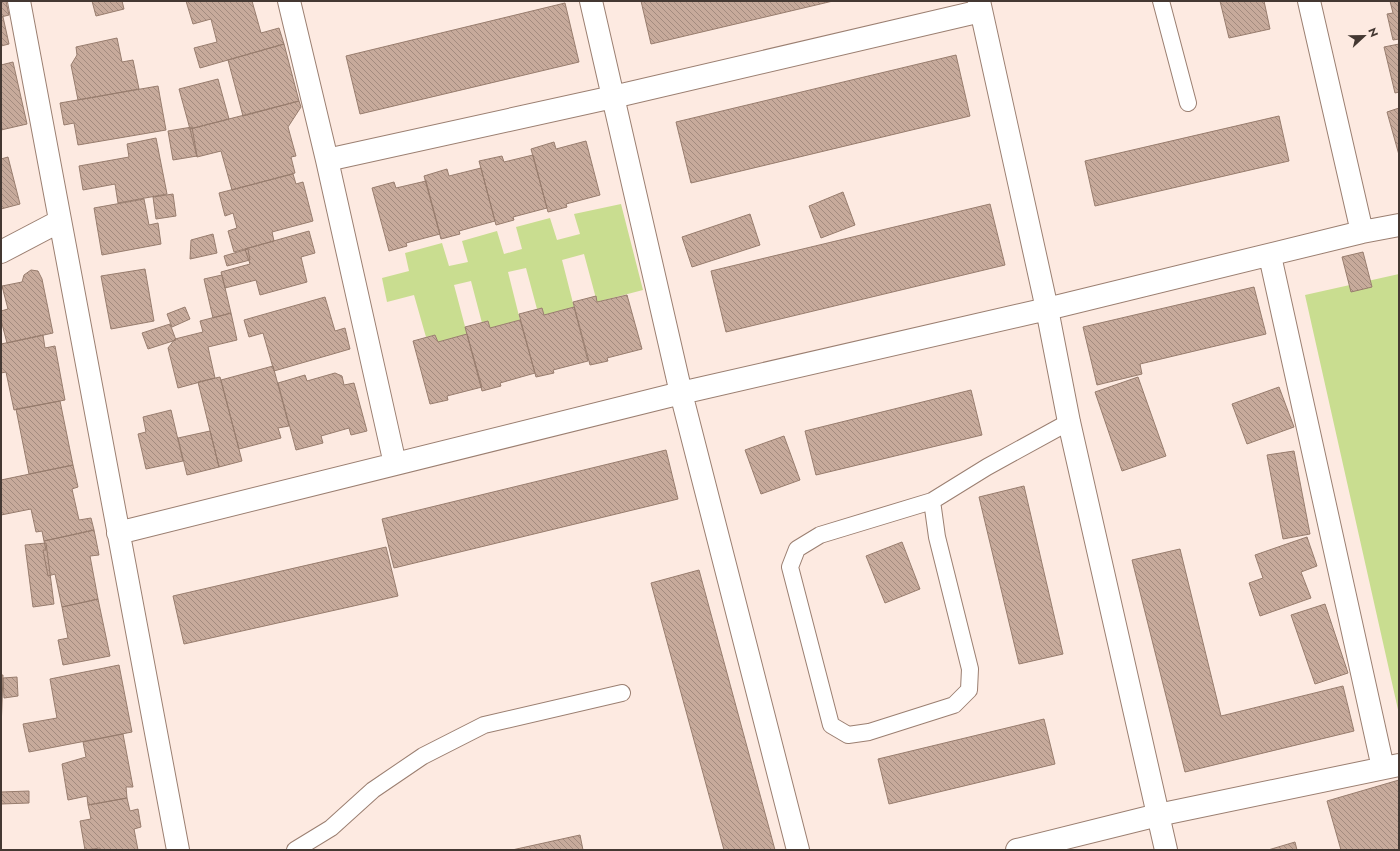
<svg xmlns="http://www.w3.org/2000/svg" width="1400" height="851" font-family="Jost,sans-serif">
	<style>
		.green { fill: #c9dd90 }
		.building { fill: url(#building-back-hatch); stroke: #987d6e }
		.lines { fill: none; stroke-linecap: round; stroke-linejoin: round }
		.lane-casing { stroke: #9b7f71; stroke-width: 18 }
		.street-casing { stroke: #9b7f71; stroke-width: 24 }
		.lane { stroke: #fff; stroke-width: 16 }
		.street { stroke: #fff; stroke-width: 22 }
	</style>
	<defs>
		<pattern id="building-back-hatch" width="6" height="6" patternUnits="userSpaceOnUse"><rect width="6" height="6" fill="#c7aa9b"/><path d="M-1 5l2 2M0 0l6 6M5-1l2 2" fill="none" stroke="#a38b7f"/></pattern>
	</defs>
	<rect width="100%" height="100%" fill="#fdeae1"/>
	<!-- green -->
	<path class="green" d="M 621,204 L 643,290 L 597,302 L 584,254 L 562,260 L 574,307 L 544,315 L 542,308 L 537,309 L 526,268 L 508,272 L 520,320 L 490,328 L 488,321 L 482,323 L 471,281 L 454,285 L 467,334 L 438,342 L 435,335 L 426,337 L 414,295 L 387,302 L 382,278 L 409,271 L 405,253 L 442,243 L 449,266 L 468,262 L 462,241 L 497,231 L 504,254 L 522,249 L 516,227 L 550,218 L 557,240 L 580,234 L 574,214 Z
		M 1399,274 L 1399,714 L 1305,295 Z"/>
	<!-- building -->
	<path class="building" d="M 1,1 L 6,1 L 9,15 L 1,17 Z
		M 92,1 L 122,1 L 124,9 L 96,16 Z
		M 186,1 L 252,1 L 261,33 L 279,28 L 284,44 L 200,68 L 194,48 L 217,42 L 211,19 L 193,24 Z
		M 641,1 L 833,1 L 651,44 Z
		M 1220,1 L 1264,1 L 1270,29 L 1229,38 Z
		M 1390,1 L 1399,1 L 1399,39 L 1393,40 L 1387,14 L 1393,13 Z
		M 565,3 L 579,62 L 360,114 L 346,56 Z
		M 1,17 L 3,17 L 9,44 L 1,46 Z
		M 117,38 L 122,62 L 133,60 L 139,89 L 78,100 L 71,65 L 77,55 L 76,47 Z
		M 284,44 L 299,101 L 243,116 L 228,60 Z
		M 1399,44 L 1399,92 L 1395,93 L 1384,47 Z
		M 956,55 L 970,116 L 691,183 L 676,122 Z
		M 13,62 L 27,124 L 1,130 L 1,65 Z
		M 218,79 L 229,119 L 190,129 L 179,89 Z
		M 158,86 L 166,130 L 78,145 L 74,123 L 64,125 L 60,103 Z
		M 299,101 L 301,107 L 288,127 L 296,156 L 291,157 L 295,173 L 232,190 L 221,151 L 197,157 L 190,129 Z
		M 1399,108 L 1399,155 L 1387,112 Z
		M 1279,116 L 1289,161 L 1095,206 L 1085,161 Z
		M 192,127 L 197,156 L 173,160 L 168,131 Z
		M 156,138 L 167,194 L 118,203 L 115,184 L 83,190 L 79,166 L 129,157 L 127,144 Z
		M 586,141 L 600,195 L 566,204 L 567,207 L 548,212 L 531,149 L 554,142 L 556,149 Z
		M 533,155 L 547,208 L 513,217 L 514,220 L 496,225 L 479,161 L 502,156 L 504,162 Z
		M 8,157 L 20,204 L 1,209 L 1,159 Z
		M 481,168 L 495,221 L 459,231 L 460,234 L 441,239 L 424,176 L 447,169 L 449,176 Z
		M 293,174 L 296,184 L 303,182 L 313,221 L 272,232 L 274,241 L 234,252 L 228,231 L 237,228 L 233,213 L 225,216 L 219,193 Z
		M 426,181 L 440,234 L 406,243 L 407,246 L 389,251 L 372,188 L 394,182 L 396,188 Z
		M 843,192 L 855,225 L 821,238 L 809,206 Z
		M 173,194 L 176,216 L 156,219 L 153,197 Z
		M 144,199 L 149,225 L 158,223 L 161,244 L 102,255 L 94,208 Z
		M 990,204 L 1005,265 L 726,332 L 711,271 Z
		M 750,214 L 760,245 L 692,267 L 682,237 Z
		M 309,231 L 315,253 L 301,257 L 307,282 L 260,295 L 256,280 L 225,288 L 221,272 L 250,264 L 245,249 Z
		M 213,234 L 217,253 L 190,259 L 191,240 Z
		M 248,249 L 250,260 L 227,266 L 224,256 Z
		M 1363,252 L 1372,287 L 1351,292 L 1342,257 Z
		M 145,269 L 154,321 L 111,329 L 101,276 Z
		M 31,270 L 38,271 L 42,279 L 53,333 L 7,343 L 1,320 L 1,311 L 8,309 L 2,286 L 22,282 L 24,275 Z
		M 222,275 L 231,313 L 213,318 L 204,279 Z
		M 1254,287 L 1266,334 L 1140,364 L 1142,374 L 1097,385 L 1083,327 Z
		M 627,295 L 642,349 L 607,358 L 608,361 L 590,365 L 573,302 L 596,296 L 597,302 Z
		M 325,297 L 335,331 L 345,328 L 350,349 L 274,371 L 263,333 L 249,337 L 244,320 Z
		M 185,307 L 190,319 L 172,327 L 167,314 Z
		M 574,307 L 588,361 L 553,370 L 554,373 L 536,377 L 519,314 L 542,308 L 544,315 Z
		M 231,313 L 237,340 L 208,347 L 215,378 L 178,388 L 168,348 L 175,339 L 203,332 L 200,321 Z
		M 520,320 L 535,373 L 500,383 L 501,386 L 482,391 L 465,327 L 488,321 L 490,328 Z
		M 170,324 L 176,340 L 148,349 L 142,333 Z
		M 467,334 L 482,387 L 447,396 L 448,400 L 430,404 L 413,341 L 435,335 L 438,342 Z
		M 43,335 L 45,348 L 55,346 L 65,400 L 14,410 L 6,372 L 1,373 L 1,344 Z
		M 273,366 L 289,426 L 278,428 L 281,438 L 239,449 L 221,380 Z
		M 335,373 L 342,376 L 344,385 L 354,383 L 367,431 L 351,435 L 349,428 L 321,436 L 323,443 L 296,450 L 278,383 L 305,375 L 307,381 Z
		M 220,377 L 242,461 L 219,467 L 198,382 Z
		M 1138,377 L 1166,456 L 1122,471 L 1095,392 Z
		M 1279,387 L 1294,427 L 1247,444 L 1232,404 Z
		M 971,390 L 982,435 L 816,475 L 805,431 Z
		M 60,401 L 73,465 L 29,474 L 16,409 Z
		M 171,410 L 183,461 L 146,469 L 138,434 L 146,432 L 143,417 Z
		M 210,431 L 219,467 L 187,475 L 178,438 Z
		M 784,436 L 800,480 L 761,494 L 745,450 Z
		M 666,450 L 678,499 L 394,568 L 382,519 Z
		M 1294,451 L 1310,534 L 1283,539 L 1267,455 Z
		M 73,465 L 78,487 L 72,489 L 79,520 L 91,518 L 94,530 L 44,541 L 42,531 L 36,532 L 31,509 L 1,515 L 1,480 Z
		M 1024,486 L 1063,654 L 1019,664 L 979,497 Z
		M 94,530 L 99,555 L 90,556 L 98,599 L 62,607 L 55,574 L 48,576 L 43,550 L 46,550 L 44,541 Z
		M 1307,537 L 1317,566 L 1301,572 L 1311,598 L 1260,616 L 1249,583 L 1263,578 L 1255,555 Z
		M 902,542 L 920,589 L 885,603 L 866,556 Z
		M 46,543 L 54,604 L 33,607 L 25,545 Z
		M 386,547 L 398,596 L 184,644 L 173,596 Z
		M 1180,549 L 1221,716 L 1343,686 L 1354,731 L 1185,772 L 1132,560 Z
		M 699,570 L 775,850 L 724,850 L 651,583 Z
		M 98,599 L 110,656 L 63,665 L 58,640 L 68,638 L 62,607 Z
		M 1325,604 L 1348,673 L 1315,684 L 1291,615 Z
		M 119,665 L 132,732 L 29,752 L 23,724 L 57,718 L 50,679 Z
		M 1,675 L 3,675 L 1,730 Z
		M 17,677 L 18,696 L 4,698 L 3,678 Z
		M 1044,719 L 1055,764 L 889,804 L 878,759 Z
		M 123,734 L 133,787 L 126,787 L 127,798 L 88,805 L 87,796 L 68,800 L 62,764 L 86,757 L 83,742 Z
		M 1399,780 L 1399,850 L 1341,850 L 1327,801 Z
		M 29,791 L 29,803 L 1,804 L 1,792 Z
		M 127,798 L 130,811 L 138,809 L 141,827 L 134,829 L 138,850 L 100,850 L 100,848 L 85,850 L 80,821 L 91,819 L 88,805 Z
		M 580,835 L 583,850 L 512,850 Z
		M 1295,842 L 1297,850 L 1268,850 Z"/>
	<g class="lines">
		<!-- lane casing -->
		<g class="lane-casing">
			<path id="lane" d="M 1161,1 L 1188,103
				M 932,501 L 937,537 L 970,669 L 969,690 L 954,705 L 869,732 L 848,735 L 831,725 L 790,567 L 797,549 L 820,535 L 932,501 L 987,467 L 1069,422
				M 295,850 L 331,828 L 373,790 L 423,756 L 484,725 L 622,693"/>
		</g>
		<!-- street casing -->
		<g class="street-casing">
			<path id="street" d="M 19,1 L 178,850
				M 289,1 L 327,160 L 395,464
				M 591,1 L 681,393 L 798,850
				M 979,1 L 1047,309 L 1069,422 L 1166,850
				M 1309,1 L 1362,232
				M 327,160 L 613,97 L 981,11
				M 1,252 L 60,221
				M 1270,256 L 1383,768
				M 118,533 L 681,393 L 1047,309 L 1362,232 L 1399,225
				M 1017,850 L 1158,815 L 1399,765"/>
		</g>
		<!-- lane -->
		<use href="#lane" class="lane"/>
		<!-- street -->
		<use href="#street" class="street"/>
	</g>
	<!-- border -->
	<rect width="1400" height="851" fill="none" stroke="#443832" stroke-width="4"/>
	<!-- north arrow -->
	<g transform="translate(1364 36) rotate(68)" stroke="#fdeae1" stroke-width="3" paint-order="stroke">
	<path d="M0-3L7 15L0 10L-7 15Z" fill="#443832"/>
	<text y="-6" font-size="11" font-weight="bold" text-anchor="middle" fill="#443832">N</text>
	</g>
</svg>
